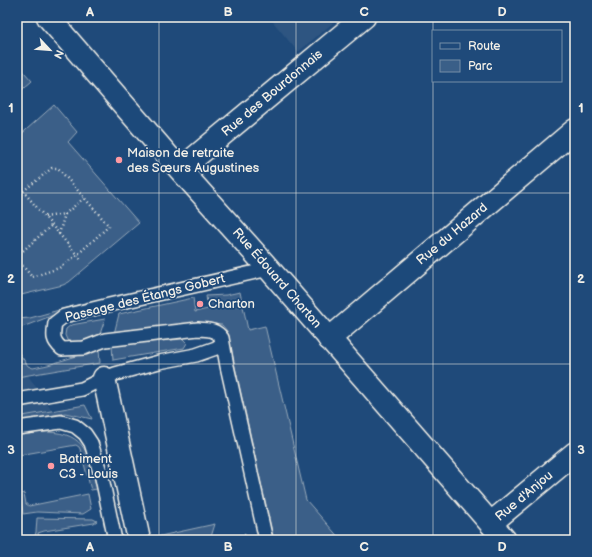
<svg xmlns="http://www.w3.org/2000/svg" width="592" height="557" font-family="'Balsamiq Sans',sans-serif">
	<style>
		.built { fill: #2d5581 }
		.green { fill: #3a5f88; stroke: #97a8b8 }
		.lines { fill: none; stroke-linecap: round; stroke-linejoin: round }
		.lane-casing { stroke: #f4f1e8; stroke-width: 16 }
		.street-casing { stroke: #f4f1e8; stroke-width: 25 }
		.secondary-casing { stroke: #f4f1e8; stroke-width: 25 }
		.path { stroke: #f4f1e8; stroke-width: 2.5; stroke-dasharray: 1 3; stroke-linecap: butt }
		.lane { stroke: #1f4a7a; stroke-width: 13 }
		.street { stroke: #1f4a7a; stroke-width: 22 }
		.secondary { stroke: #1f4a7a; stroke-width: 22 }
		.grid { fill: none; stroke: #f4f1e8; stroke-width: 1; stroke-opacity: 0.55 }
		.poi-dot { fill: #ff9aa2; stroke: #1f4a7a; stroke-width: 1.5 }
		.labels { text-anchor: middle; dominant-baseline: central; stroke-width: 3.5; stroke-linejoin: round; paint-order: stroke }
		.street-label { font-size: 13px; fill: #f4f1e8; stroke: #1f4a7a }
		.poi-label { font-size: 13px; fill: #f4f1e8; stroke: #1f4a7a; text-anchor: start }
		.neatline { fill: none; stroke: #f4f1e8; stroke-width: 1.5 }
		.grid-label { font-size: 13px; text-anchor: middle; font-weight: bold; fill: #f4f1e8 }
	</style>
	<rect width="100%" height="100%" fill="#1f4a7a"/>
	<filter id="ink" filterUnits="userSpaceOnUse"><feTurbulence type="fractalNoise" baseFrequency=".025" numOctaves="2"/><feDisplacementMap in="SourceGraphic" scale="8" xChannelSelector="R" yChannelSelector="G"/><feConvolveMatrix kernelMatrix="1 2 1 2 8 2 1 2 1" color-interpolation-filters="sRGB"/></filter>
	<g filter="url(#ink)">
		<!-- built -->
		<path class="built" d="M 269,17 L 340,17 L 298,52 Z
			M 17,359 L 52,411 L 17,417 Z"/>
		<!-- green -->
		<path class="green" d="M 17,64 L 32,81 L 17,94 Z
			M 54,105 L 77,132 L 68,142 L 139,223 L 69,282 L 63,285 L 17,296 L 17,138 Z
			M 240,292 L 248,330 L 265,326 L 306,500 L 341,540 L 274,540 L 227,331 L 222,325 L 210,324 L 114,334 L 119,314 L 193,298 L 195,312 L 208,309 L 206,296 L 226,295 Z
			M 88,302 L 17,329 L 17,319 L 30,318 Z
			M 105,319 L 99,337 L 72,343 L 67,340 L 65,335 L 66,329 L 71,325 Z
			M 183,339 L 187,343 L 184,348 L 113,360 L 112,345 Z
			M 99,349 L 100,363 L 17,377 L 17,350 L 28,366 L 33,368 L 48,365 Z
			M 85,405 L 92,419 L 65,413 L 17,422 L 17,417 Z
			M 47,432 C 87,433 89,456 97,489 L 91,490 L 80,449 L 79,447 L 76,445 L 19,455 L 17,434 Z
			M 24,493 L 26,504 L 29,506 L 88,494 L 91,509 L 83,514 L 37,512 L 23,514 L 21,494 Z
			M 37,518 L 93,519 L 97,521 L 94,523 L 44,531 L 38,533 L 40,540 L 34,540 L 36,532 Z
			M 215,524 L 210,540 L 151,540 L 151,538 Z"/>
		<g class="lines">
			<!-- lane casing -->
			<g class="lane-casing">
				<path id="lane" d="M 222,338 L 227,366 L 266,540
					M 17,400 L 82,389 L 104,378 L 115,374 L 159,362 L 196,355 L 216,348 L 221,344 L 222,338 C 216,329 208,330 198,329 L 105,340 L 84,348 L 62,349 C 52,340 53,336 55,323 L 64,316 L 109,305 L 269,269
					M 17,428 L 61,422 L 75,426 L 85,434 L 91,443 L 102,478 L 115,540"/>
			</g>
			<!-- street casing -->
			<g class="street-casing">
				<path id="street" d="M 181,169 L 364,17
					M 329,339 L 575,130
					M 104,378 L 139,540"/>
			</g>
			<!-- secondary casing -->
			<g class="secondary-casing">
				<path id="secondary" d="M 48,17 L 168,156 L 269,269 L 505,540
					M 491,523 L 575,453"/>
			</g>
			<!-- path -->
			<path class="path" d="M 23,191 L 82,261
				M 17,196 L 52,168 L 58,168 L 109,226 L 77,255 L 59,268 L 32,277 L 17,259
				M 45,217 L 65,214 L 84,198
				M 59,234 L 65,214
				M 17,256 L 52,225
				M 239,540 L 246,533"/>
			<!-- lane -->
			<use href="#lane" class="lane"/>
			<!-- street -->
			<use href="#street" class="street"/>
			<!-- secondary -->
			<use href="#secondary" class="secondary"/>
		</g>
	</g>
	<!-- grid -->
	<path class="grid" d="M 159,17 L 159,540M 296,17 L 296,540M 433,17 L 433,31M 433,31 L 433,81M 433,81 L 433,540M 17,193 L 575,193M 17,364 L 575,364"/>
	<!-- markers -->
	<g class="poi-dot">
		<circle cx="119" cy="160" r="4"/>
		<circle cx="200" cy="304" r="4"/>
		<circle cx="51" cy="466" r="4"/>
	</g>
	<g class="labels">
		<!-- street labels -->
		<g class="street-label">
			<text transform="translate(272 93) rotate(-40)">Rue des Bourdonnais</text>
			<text transform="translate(452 234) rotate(-40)">Rue du Hazard</text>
			<text transform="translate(277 278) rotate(49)">Rue Édouard Charton</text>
			<text transform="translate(145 298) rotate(-14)">Passage des Étangs Gobert</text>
			<text transform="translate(524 496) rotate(-40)">Rue d'Anjou</text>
		</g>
		<!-- poi labels -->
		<g class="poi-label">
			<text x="127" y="153">Maison de retraite<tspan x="127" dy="15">des Sœurs Augustines</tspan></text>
			<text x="208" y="304">Charton</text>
			<text x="59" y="459">Batiment<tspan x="59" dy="15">C3 - Louis</tspan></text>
		</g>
	</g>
	<!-- margin -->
	<rect width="592" height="557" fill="none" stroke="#1f4a7a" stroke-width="44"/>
	<!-- legend -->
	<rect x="432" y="30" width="130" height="52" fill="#1f4a7a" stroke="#748da6"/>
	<rect x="440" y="43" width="20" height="6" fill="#1f4a7a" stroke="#748da6"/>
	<text x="468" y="50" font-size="12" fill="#f4f1e8">Route</text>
	<rect x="440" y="60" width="20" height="12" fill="#3a5f88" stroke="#748da6"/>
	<text x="468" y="70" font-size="12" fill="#f4f1e8">Parc</text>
	<!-- north arrow -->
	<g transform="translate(50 50) rotate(116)" stroke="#1f4a7a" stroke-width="3" paint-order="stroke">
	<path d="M0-3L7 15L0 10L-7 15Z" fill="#f4f1e8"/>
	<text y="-6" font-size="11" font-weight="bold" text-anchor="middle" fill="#f4f1e8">N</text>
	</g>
	<rect x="22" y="22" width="548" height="513" class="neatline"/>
	<g class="grid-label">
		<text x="90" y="16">A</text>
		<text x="228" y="16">B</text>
		<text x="364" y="16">C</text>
		<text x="502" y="16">D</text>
		<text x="11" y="112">1</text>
		<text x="581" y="112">1</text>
		<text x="11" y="283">2</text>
		<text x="581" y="283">2</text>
		<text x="11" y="454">3</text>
		<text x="581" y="454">3</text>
		<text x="90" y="551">A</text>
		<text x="228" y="551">B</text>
		<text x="364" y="551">C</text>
		<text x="502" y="551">D</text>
	</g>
</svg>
